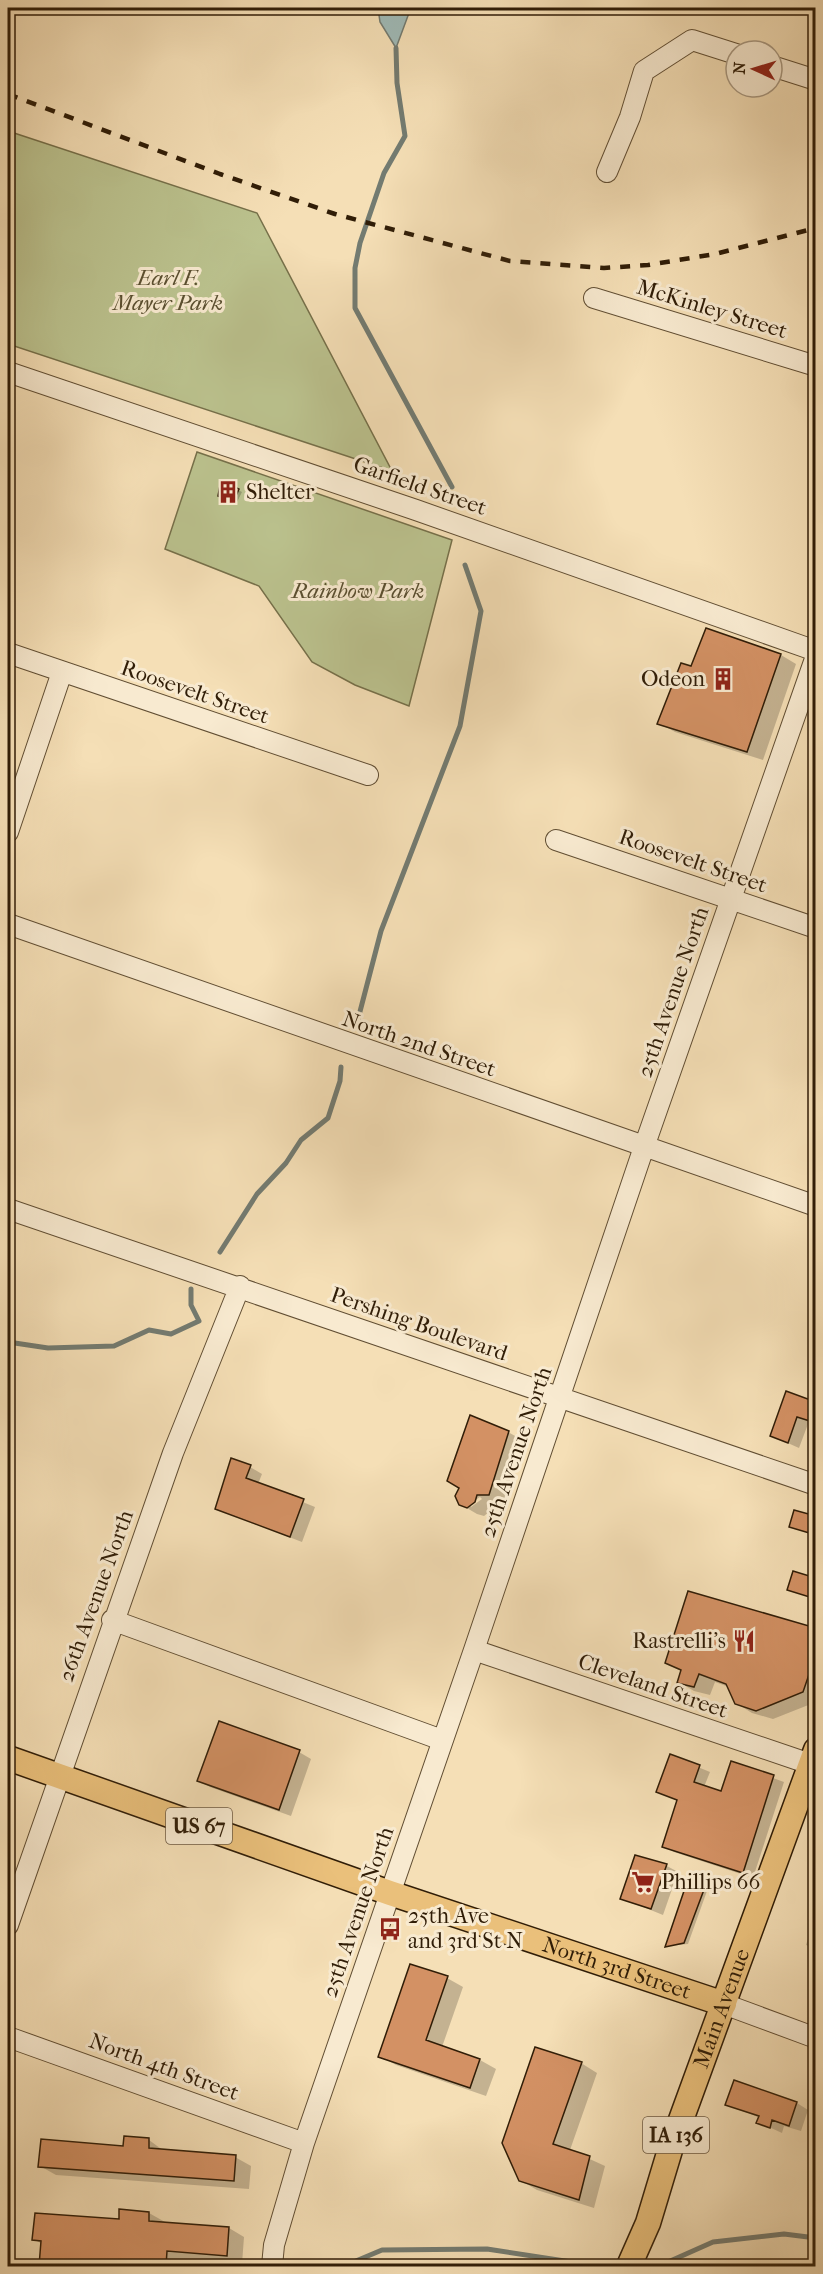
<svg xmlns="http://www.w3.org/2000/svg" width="823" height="2274" font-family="'IM FELL French Canon',serif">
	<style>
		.green { fill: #bbc28e; stroke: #76704a; stroke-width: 1.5 }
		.water { fill: #9fbab7; stroke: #737b71; stroke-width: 1.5 }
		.shadow { fill: #0003; fill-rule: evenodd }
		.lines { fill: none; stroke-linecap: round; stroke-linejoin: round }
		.stream { stroke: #737b71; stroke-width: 5 }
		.building { fill: #d39164; stroke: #301d07; stroke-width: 1.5 }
		.minor-casing { stroke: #614e33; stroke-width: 22 }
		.major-casing { stroke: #301d07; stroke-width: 27 }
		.minor { stroke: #f8ead0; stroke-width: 20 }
		.major { stroke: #eac07b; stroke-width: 24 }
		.rail { stroke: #301d07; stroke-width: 4.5; stroke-dasharray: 10 10; stroke-linecap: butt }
		.labels { text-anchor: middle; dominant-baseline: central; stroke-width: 6; stroke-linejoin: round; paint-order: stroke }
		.shield { fill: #f8ead0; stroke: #6c5a43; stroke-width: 1.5 }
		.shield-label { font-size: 21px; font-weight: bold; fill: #301d07 }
		.park-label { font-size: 22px; font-style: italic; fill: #5a4f30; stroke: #f8ead0 }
		.street-label { font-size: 22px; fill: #301d07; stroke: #f8ead0 }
		.poi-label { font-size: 22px; fill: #301d07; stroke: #f8ead0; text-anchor: start }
	</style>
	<rect width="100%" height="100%" fill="#f5dfb6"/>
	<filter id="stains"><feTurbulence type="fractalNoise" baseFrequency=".00333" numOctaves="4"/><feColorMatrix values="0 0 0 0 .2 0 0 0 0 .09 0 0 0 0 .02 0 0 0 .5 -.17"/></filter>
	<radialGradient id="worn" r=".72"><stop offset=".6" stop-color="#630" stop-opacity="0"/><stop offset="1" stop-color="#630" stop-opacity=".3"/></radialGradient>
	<!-- green -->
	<path class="green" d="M 8,131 L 257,213 L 392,471 L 8,344 Z
		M 197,452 L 452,540 L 409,706 L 355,685 L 312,662 L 259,586 L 165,549 Z"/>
	<!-- water -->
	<path class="water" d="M 378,8 L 426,8 L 419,13 L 409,13 L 396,48 L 380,22 Z"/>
	<!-- shadow -->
	<path class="shadow" d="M 222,482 L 242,492 L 237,502 L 223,497 Z
		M 707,630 L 781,655 L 796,664 L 763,760 L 675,732 L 659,723 L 692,668 Z
		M 787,1393 L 816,1403 L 816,1427 L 808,1424 L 799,1448 L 772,1436 Z
		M 508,1432 L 524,1441 L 505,1503 L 493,1503 L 490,1511 L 484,1516 L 477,1514 L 460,1504 ZM 480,1497 L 482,1499 L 471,1507 L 471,1503 Z
		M 250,1467 L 262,1474 L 258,1484 L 315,1507 L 302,1542 L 216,1509 Z
		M 816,1518 L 816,1545 L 812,1543 L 815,1536 L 791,1526 Z
		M 816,1550 L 816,1599 L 789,1589 L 807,1577 Z
		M 816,1630 L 816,1702 L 773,1719 L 752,1713 L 736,1703 L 729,1687 L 715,1682 L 710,1695 L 694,1691 L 679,1682 L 682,1671 L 666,1662 Z
		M 299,1752 L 311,1759 L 291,1816 L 210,1787 L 199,1781 Z
		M 671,1756 L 710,1772 L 704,1787 L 722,1793 L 732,1763 L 784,1782 L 753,1878 L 674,1852 L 664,1846 L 679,1801 L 658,1792 Z
		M 636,1857 L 667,1866 L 678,1872 L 663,1915 L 621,1898 Z
		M 704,1889 L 707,1891 L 688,1944 L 667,1946 L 685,1892 Z
		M 814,1920 L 816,1921 L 816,1949 L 806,1945 Z
		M 447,1978 L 463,1987 L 442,2047 L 480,2060 L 496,2069 L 486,2096 L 396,2065 L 380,2056 Z
		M 536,2048 L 581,2063 L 597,2073 L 570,2150 L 605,2166 L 594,2208 L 537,2190 L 520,2180 Z
		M 797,2103 L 808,2110 L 801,2131 L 784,2126 L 782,2133 L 758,2122 L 760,2118 L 727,2104 Z
		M 149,2140 L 164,2151 L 235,2157 L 251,2166 L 249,2189 L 56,2175 L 40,2166 Z
		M 149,2213 L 165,2222 L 229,2228 L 244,2237 L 242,2264 L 182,2260 L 182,2266 L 41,2266 L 42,2244 L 34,2239 Z"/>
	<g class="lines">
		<!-- stream -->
		<path class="stream" d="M 396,48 L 397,83 L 405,136 L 384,173 L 360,243 L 355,268 L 355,308 L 452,487
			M 357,1023 L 381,931 L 460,726 L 481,611 L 465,565
			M 220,1252 L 257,1194 L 286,1163 L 301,1140 L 328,1118 L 340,1081 L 341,1067
			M 8,1342 L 48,1348 L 114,1346 L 149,1330 L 171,1334 L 199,1321 L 191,1305 L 191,1289
			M 344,2266 L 382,2250 L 487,2249 L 591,2265
			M 659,2266 L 713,2242 L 784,2234 L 816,2238"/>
	</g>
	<!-- building -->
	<path class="building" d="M 221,480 L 239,489 L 233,502 L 218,496 Z
		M 706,628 L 781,654 L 747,752 L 657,724 L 681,663 L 691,666 Z
		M 786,1391 L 816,1402 L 816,1423 L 797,1417 L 788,1443 L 770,1436 Z
		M 470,1415 L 509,1431 L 489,1495 L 477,1495 L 475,1502 L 467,1508 L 459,1505 L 455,1496 L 459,1488 L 447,1481 Z
		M 231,1458 L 251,1465 L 246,1478 L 304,1499 L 290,1537 L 215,1509 Z
		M 794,1510 L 816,1516 L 816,1535 L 789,1527 Z
		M 793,1571 L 816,1578 L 816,1599 L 787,1590 Z
		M 688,1591 L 816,1628 L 816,1654 L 803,1692 L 756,1711 L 735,1704 L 726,1684 L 699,1674 L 694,1687 L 677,1683 L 681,1670 L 665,1663 Z
		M 219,1721 L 300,1750 L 279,1810 L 197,1781 Z
		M 670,1754 L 700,1765 L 694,1782 L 721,1791 L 731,1761 L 774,1775 L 743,1873 L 662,1847 L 677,1800 L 656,1792 Z
		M 635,1855 L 667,1864 L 651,1909 L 620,1899 Z
		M 705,1887 L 684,1943 L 665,1947 L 684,1891 Z
		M 410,1964 L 448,1976 L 426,2040 L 480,2059 L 470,2088 L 378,2057 Z
		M 535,2047 L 582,2062 L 553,2144 L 590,2156 L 579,2200 L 519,2181 L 502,2143 Z
		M 734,2080 L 797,2102 L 789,2126 L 772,2120 L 770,2128 L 756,2123 L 759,2116 L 725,2105 Z
		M 124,2136 L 149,2138 L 149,2148 L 236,2155 L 234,2181 L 38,2167 L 41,2139 L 123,2146 Z
		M 119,2209 L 149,2212 L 149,2221 L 229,2227 L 227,2256 L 167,2251 L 166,2266 L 39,2266 L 41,2241 L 32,2240 L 35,2213 L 119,2219 Z"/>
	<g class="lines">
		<!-- minor casing -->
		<g class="minor-casing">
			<path id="minor" d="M 772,66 L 816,80
				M 607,172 L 630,117 L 644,71 L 692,40 L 736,54
				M 594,298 L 816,366
				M 8,372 L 416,510 L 816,651
				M 8,653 L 368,775
				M 8,832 L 62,672
				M 556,840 L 816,928
				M 8,924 L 816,1206
				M 8,1209 L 816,1485
				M 112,1620 L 442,1740
				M 474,1650 L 816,1766
				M 8,1925 L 173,1453 L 240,1286
				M 724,2004 L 816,2038
				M 8,2037 L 304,2143
				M 272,2266 L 274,2245 L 304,2143 L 474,1650 L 644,1147 L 816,656"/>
		</g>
		<!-- major casing -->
		<g class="major-casing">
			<g id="major">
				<path id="s1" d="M 8,1758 L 390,1893 L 724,2004"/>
				<path id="s2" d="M 629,2266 L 648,2223 L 670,2150 L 816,1750"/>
			</g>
		</g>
		<!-- minor -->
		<use href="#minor" class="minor"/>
		<!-- major -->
		<use href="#major" class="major"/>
		<!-- rail -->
		<path class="rail" d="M 8,94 L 220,174 L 335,214 L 510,261 L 604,268 L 648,265 L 715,254 L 816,228"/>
	</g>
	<!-- icons -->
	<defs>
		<g id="building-bare" transform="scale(1.8)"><path d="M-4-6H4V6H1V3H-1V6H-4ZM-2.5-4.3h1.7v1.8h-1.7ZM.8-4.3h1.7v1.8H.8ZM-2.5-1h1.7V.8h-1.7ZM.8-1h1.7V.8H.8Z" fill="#8f2418" stroke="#f8ead0" stroke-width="2.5" paint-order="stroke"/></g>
		<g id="restaurant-bare" transform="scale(1.8)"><path d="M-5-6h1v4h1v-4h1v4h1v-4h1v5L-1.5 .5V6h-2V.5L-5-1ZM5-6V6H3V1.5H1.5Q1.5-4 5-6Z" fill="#8f2418" stroke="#f8ead0" stroke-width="2.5" paint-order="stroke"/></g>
		<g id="supermarket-bare" transform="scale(1.8)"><path d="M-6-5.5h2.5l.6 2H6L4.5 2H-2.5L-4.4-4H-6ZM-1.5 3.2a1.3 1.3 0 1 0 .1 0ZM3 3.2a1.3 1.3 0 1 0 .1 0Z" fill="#8f2418" stroke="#f8ead0" stroke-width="2.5" paint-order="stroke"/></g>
		<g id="bus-bare" transform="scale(1.8)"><path d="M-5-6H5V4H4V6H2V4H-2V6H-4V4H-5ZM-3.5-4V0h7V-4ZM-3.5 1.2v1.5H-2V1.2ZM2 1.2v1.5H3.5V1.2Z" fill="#8f2418" stroke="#f8ead0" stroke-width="2.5" paint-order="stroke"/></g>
	</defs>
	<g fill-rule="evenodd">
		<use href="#building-bare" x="228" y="492"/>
		<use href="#building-bare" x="723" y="679"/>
		<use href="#restaurant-bare" x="744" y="1641"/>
		<use href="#supermarket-bare" x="643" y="1882"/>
		<use href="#bus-bare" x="390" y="1929"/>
	</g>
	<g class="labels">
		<!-- shield labels -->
		<g class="shield">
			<rect x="166" y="1808" width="66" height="36" rx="4.5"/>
			<rect x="643" y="2117" width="66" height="36" rx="4.5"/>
		</g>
		<g class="shield-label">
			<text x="199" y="1826">US 67</text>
			<text x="676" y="2135">IA 136</text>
		</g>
		<!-- park labels -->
		<g class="park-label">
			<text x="168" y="278">Earl F.<tspan x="168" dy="25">Mayer Park</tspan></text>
			<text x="358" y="591">Rainbow Park</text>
		</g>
		<!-- street labels -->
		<g class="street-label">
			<text transform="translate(712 309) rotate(17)">McKinley Street</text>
			<text transform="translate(420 486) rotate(19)">Garfield Street</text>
			<text transform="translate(195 692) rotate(19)">Roosevelt Street</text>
			<text transform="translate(693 861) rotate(19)">Roosevelt Street</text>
			<text transform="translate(673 992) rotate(-71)">25th Avenue North</text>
			<text transform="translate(419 1044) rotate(19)">North 2nd Street</text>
			<text transform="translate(419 1324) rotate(19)">Pershing Boulevard</text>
			<text transform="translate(516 1452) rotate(-71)">25th Avenue North</text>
			<text transform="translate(96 1596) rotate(-70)">26th Avenue North</text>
			<text transform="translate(653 1686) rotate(19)">Cleveland Street</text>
			<text transform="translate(358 1912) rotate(-71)">25th Avenue North</text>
			<text stroke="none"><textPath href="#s1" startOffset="644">North 3rd Street</textPath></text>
			<text stroke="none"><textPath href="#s2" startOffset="274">Main Avenue</textPath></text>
			<text transform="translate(164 2067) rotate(20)">North 4th Street</text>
		</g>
		<!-- poi labels -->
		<g class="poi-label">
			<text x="246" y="492">Shelter</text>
			<text x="705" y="679" text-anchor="end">Odeon</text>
			<text x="726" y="1641" text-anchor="end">Rastrelli's</text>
			<text x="661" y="1882">Phillips 66</text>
			<text x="408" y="1916">25th Ave<tspan x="408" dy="25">and 3rd St N</tspan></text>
		</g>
	</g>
	<!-- margin -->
	<rect width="823" height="2274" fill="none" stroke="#f5dfb6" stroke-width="30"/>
	<rect x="9" y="9" width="805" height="2256" fill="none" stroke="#301d07" stroke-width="3"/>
	<rect x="15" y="15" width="793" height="2244" fill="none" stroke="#301d07" stroke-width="1.5"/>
	<!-- north arrow -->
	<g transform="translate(754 69) rotate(274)"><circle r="28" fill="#f8ead0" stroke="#a89880" stroke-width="1.5"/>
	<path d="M0-4.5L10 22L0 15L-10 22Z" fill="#8f2418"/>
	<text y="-9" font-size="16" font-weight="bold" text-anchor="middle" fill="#301d07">N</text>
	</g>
	<rect width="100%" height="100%" filter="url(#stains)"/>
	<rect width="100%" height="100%" fill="url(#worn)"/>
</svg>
